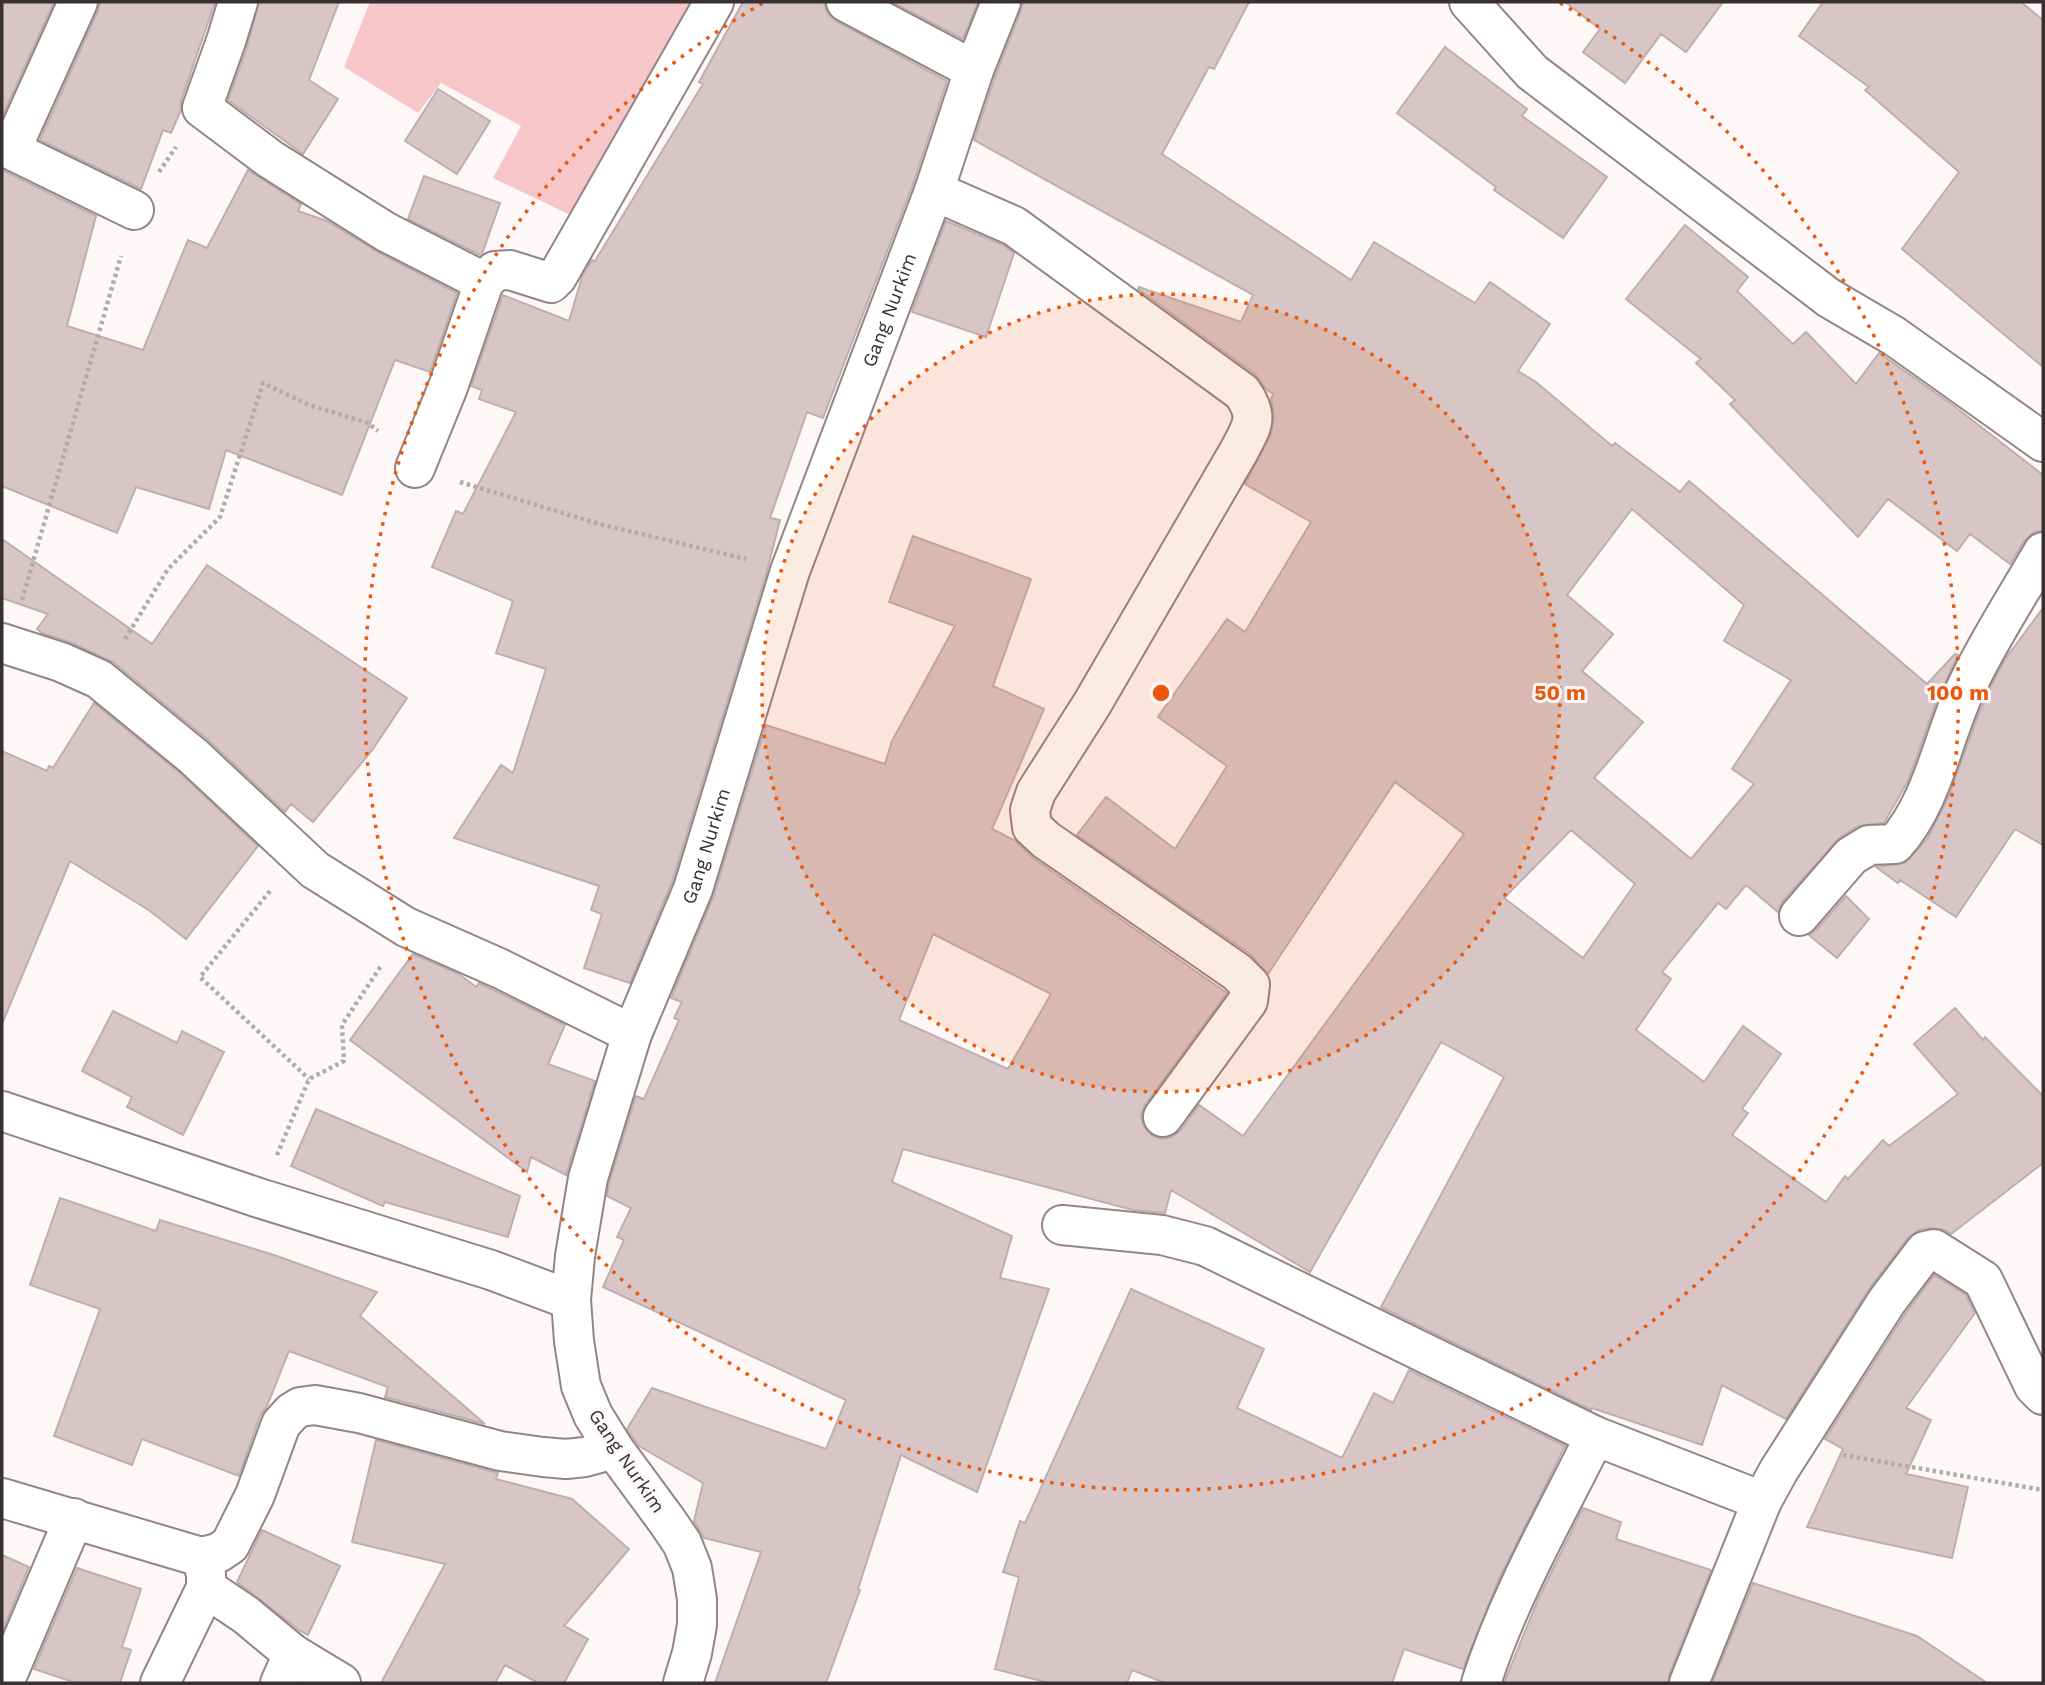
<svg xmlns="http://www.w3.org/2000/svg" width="2045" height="1685" font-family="'Work Sans',sans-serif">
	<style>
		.green { fill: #f6c6c9 }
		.building { fill: #d8c6c7; stroke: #c0aeaf; stroke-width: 2; fill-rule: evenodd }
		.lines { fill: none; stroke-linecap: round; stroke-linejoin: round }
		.street-casing { stroke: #958485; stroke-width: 42 }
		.path { stroke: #b2aaab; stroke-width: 4.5; stroke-dasharray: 3.5 3.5; stroke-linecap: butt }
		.street { stroke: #fff; stroke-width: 38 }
		.ring { fill: none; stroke: #e8590c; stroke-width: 3.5; stroke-dasharray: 3.5 7 }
		.labels { text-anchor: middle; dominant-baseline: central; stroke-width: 6; stroke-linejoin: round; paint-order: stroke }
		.street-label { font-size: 19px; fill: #383031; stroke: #fef7f7 }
		.centre { fill: #e8590c; stroke: #fef7f7; stroke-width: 3.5 }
		.ring-label { font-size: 21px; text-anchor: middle; font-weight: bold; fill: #e8590c; stroke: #fef7f7; stroke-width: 6; stroke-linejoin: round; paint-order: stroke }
	</style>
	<rect width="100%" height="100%" fill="#fef7f7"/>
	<!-- green -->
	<path class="green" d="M 370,2 L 720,2 L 598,228 L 493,178 L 521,126 L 441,83 L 418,113 L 344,67 Z"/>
	<!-- building -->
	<path class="building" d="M 2,2 L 54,2 L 2,117 Z
		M 100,2 L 215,2 L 181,101 L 181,110 L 171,133 L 163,130 L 141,189 L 40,140 L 98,11 Z
		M 259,2 L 339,2 L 309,80 L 338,99 L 303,154 L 228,100 L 247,47 Z
		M 743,2 L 824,2 L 827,13 L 836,21 L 947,81 L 913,184 L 823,418 L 807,412 L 770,518 L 780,520 L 766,575 L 672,882 L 630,983 L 584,968 L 602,914 L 591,910 L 599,886 L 454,838 L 501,765 L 513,773 L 546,669 L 496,653 L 513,601 L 432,567 L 456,511 L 463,514 L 516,412 L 479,399 L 482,390 L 471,386 L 503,295 L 569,321 L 582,277 L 592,260 L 595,261 L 703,84 L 699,82 Z
		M 892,2 L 978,2 L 963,39 Z
		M 1022,2 L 1249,2 L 1214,69 L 1209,67 L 1162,154 L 1351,280 L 1374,242 L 1475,303 L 1490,282 L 1550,324 L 1518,371 L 1536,382 L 1612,446 L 1615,443 L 1680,492 L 1689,481 L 1927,684 L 1955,654 L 1958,655 L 1937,700 L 1908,781 L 1884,823 L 1858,826 L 1839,838 L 1782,902 L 1778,912 L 1746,885 L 1726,909 L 1718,903 L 1662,972 L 1671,979 L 1636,1030 L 1704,1082 L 1743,1026 L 1781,1054 L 1742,1109 L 1748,1113 L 1732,1135 L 1826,1202 L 1845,1176 L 1848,1179 L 1883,1140 L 1889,1146 L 1958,1094 L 1914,1044 L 1955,1008 L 1983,1040 L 1985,1037 L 2043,1096 L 2043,1163 L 1951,1234 L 1945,1230 L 1929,1228 L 1919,1230 L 1908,1238 L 1869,1289 L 1786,1419 L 1722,1385 L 1702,1445 L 1592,1408 L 1591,1410 L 1381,1307 L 1504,1077 L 1441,1042 L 1310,1272 L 1171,1190 L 1165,1213 L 1133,1210 L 903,1149 L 892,1182 L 1012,1236 L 1000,1278 L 1049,1289 L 977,1492 L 901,1455 L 858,1589 L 860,1590 L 826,1683 L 715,1683 L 761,1552 L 704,1538 L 694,1521 L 703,1483 L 639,1446 L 627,1429 L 652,1388 L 826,1449 L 846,1400 L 603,1287 L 624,1240 L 617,1237 L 631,1208 L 607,1196 L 609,1183 L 636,1096 L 644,1099 L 679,1020 L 674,1018 L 682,1002 L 671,998 L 714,895 L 766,725 L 885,764 L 892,741 L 955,626 L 889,602 L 913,536 L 1031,579 L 993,686 L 1044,709 L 992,829 L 1016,841 L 1033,858 L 1227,993 L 1145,1105 L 1141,1115 L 1143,1125 L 1151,1135 L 1161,1139 L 1172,1137 L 1181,1130 L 1199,1105 L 1243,1136 L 1464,834 L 1395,782 L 1268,974 L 1250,954 L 1077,835 L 1106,797 L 1175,849 L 1227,766 L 1158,717 L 1227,619 L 1245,632 L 1311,522 L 1245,484 L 1271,434 L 1274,416 L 1271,399 L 1273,394 L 1266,389 L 1255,374 L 1138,289 L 1139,287 L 1241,322 L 1253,295 L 974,140 L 995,77 L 1021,10 ZM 1632,509 L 1744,605 L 1724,641 L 1791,680 L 1732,769 L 1754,784 L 1691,859 L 1594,778 L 1643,722 L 1582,671 L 1613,634 L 1567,595 ZM 1571,830 L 1635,884 L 1583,958 L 1504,898 ZM 933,934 L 1051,994 L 1008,1069 L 899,1020 Z
		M 1565,2 L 1723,2 L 1686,52 L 1661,34 L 1625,83 L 1583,52 L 1600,29 Z
		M 1823,2 L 2021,2 L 2043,20 L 2043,367 L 1902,249 L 1959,172 L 1865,90 L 1869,87 L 1799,36 Z
		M 1445,47 L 1527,109 L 1522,116 L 1607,177 L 1563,238 L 1494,190 L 1496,187 L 1397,113 Z
		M 438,89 L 490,121 L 457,174 L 405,141 Z
		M 2,170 L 96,216 L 67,326 L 143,350 L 188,240 L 207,248 L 248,170 L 301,204 L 298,211 L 327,221 L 376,251 L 457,293 L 430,372 L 395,360 L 342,495 L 226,450 L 209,509 L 136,487 L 117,533 L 2,486 Z
		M 424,176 L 500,203 L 482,254 L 480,255 L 408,219 Z
		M 946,221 L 1003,245 L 1014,253 L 986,337 L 912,312 Z
		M 1685,225 L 1748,277 L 1737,291 L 1793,344 L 1806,332 L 1856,384 L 1879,353 L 1954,406 L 2043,475 L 2043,530 L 2033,533 L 2025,540 L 2010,564 L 1970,534 L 1957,551 L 1888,499 L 1858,537 L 1730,404 L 1735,400 L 1696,363 L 1701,359 L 1626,299 Z
		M 2,539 L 152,644 L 207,565 L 407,698 L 373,749 L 313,822 L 291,804 L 285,812 L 207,739 L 113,662 L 70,642 L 42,633 L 37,629 L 48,614 L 2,598 Z
		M 2043,608 L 2043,845 L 2015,829 L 1956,917 L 1900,880 L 1898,883 L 1876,867 L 1905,863 L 1927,839 L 1948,798 L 1978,716 L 1994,680 L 2006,658 Z
		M 94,703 L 179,772 L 258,846 L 186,939 L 150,911 L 70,861 L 2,1024 L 2,751 L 47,771 L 49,766 L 53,768 Z
		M 1846,896 L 1869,919 L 1837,958 L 1809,935 L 1816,930 Z
		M 413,954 L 459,974 L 476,987 L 479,983 L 565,1025 L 548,1064 L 595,1081 L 566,1175 L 531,1157 L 527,1172 L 350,1040 Z
		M 113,1011 L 177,1043 L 182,1031 L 224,1052 L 183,1135 L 127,1107 L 132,1097 L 82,1071 Z
		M 316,1109 L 520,1196 L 508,1237 L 385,1202 L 383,1206 L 291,1166 Z
		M 60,1198 L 156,1231 L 160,1220 L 274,1255 L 377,1292 L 360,1316 L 485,1424 L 385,1397 L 388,1387 L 289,1351 L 267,1406 L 260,1416 L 239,1476 L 142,1439 L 132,1465 L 54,1436 L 100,1309 L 30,1285 Z
		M 1934,1275 L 1966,1295 L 1975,1313 L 1906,1408 L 1931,1420 L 1906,1474 L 1968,1487 L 1952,1558 L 1807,1527 L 1843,1449 L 1825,1439 L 1905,1314 Z
		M 1131,1289 L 1264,1349 L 1237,1408 L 1342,1458 L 1374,1393 L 1393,1403 L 1409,1370 L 1565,1446 L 1499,1579 L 1463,1669 L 1404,1649 L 1392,1683 L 1165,1683 L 1132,1670 L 1127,1683 L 1049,1683 L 995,1669 L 1019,1577 L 1003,1572 L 1020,1521 L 1025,1523 Z
		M 376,1440 L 498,1473 L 496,1479 L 572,1499 L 629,1549 L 564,1626 L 588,1639 L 564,1683 L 538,1683 L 505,1665 L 495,1683 L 381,1683 L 445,1564 L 352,1542 Z
		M 1583,1508 L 1621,1522 L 1616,1539 L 1711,1570 L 1669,1675 L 1668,1683 L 1504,1683 L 1539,1597 Z
		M 262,1530 L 340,1566 L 308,1635 L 299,1630 L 237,1582 Z
		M 2,1555 L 29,1567 L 2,1632 Z
		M 77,1568 L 141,1589 L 122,1647 L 131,1650 L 120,1683 L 76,1683 L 34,1669 Z
		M 1753,1583 L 1917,1636 L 1987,1683 L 1712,1683 Z"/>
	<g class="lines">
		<!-- street casing -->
		<g class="street-casing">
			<g id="street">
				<path d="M 78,2 L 11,150 L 134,210"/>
				<path d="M 238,2 L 226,41 L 202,108 L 270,159 L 386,232 L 484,282 L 495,271 L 510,270 L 551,283 L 557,277 L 714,2"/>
				<path d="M 846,2 L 974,70"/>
				<path d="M 1469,2 L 1532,72 L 1829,298 L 1894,336 L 2043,442"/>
				<path d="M 934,191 L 1014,226 L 1242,392 C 1260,417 1252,426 1239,451 L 1092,704 L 1036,792 L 1030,810 L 1032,827 L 1046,840 L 1237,972 L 1250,985 L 1248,1001 L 1163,1117"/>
				<path d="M 415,468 L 448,387 L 484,282"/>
				<path d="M 2,643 L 61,662 L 99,679 L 193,756 L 315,870 L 406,927 L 501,969 L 632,1034"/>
				<path d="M 1799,916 L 1851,856 L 1869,845 L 1895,844 C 1933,802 1942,739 1966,688 C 1988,641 2017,597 2043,552"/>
				<path d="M 2,1111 L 259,1198 L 491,1270 L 571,1300"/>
				<path d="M 1062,1225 L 1162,1235 L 1205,1246 L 1595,1436 L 1762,1501"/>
				<path d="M 2,1498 L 201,1557 L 218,1553 L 230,1545 L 255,1495 L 281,1424 L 292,1412 L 300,1407 L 315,1405 L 359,1413 L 500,1451 L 543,1457 L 566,1459 L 585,1457 L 614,1449"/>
				<path d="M 206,1588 L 246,1615 L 293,1654 L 341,1683"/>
				<path d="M 4,1683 L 74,1518"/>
				<path d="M 160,1683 L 206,1588 L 206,1574 L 203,1563"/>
				<path d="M 280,1683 L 293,1654"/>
				<path id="s1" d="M 683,1683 L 692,1653 L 697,1625 L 697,1599 L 692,1568 L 682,1543 L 667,1521 L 614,1449 L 593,1415 L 581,1386 L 574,1341 L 571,1300 L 575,1256 L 588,1178 L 632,1034 L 693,889 L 790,571 L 934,191 L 974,70 L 1001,2"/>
				<path d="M 1481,1683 C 1509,1596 1555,1517 1595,1436"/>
				<path d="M 1689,1683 L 1762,1501 L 1779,1470 L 1887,1301 L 1925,1251 L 1934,1249 L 1983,1280 L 2034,1386 L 2043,1395"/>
			</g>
		</g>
		<!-- path -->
		<path class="path" d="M 159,172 L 176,147
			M 460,482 L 599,524 L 746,559
			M 22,600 L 121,256
			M 125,639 L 168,569 L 220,517 L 263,383 L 309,405 L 368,423 L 378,431
			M 270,891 L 200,977 L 309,1079
			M 277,1155 L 309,1079 L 344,1061 L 342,1025 L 381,966
			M 1843,1455 L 2043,1490"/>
		<!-- street -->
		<use href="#street" class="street"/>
	</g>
	<!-- distance rings -->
	<circle cx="1161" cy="693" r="399" fill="#e8590c" fill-opacity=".12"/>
	<g class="ring">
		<circle cx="1161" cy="693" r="399"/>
		<path d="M1560 3A797 797 0 1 1 763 3"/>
	</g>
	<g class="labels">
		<!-- street labels -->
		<g class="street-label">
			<text stroke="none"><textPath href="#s1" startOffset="1461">Gang Nurkim</textPath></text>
			<text stroke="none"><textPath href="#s1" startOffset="894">Gang Nurkim</textPath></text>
			<text transform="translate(627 1461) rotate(56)">Gang Nurkim</text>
		</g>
	</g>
	<circle cx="1161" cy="693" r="10" class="centre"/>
	<g class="ring-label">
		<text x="1560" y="700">50 m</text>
		<text x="1958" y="700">100 m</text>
	</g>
	<!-- border -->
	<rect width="2045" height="1685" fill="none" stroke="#383031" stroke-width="7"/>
</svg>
